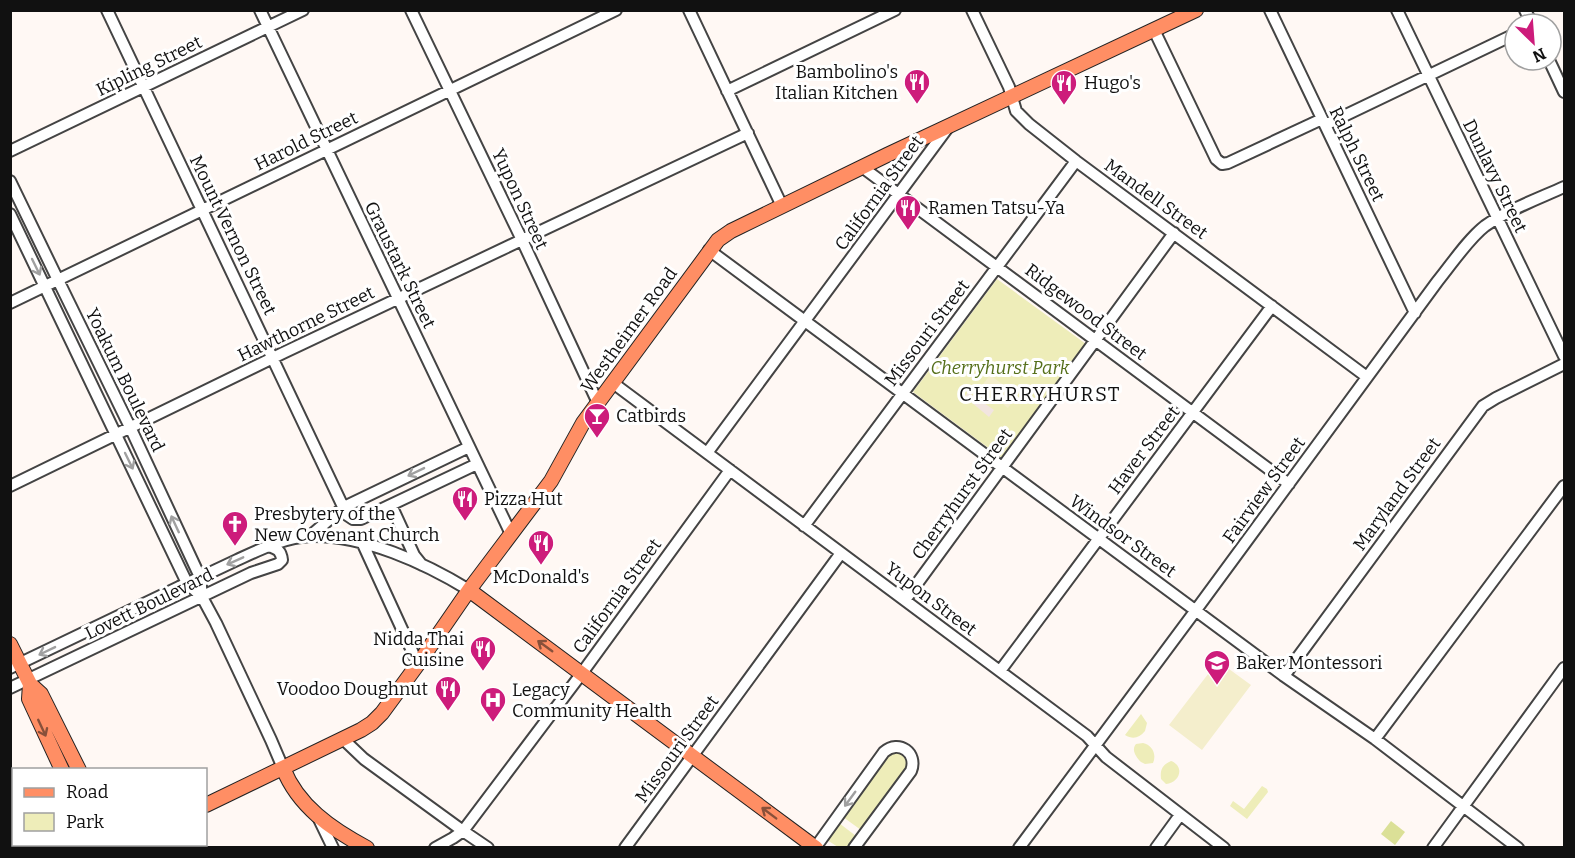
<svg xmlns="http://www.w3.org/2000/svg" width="1575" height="858" font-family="Bitter,serif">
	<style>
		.green { fill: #eeedb9 }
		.forest { fill: #dbe097 }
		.pitch { fill: #f4eecc }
		.plaza { fill: #f2e5e0 }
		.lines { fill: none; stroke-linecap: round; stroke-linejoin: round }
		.minor-casing { stroke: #444; stroke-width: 14 }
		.major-casing { stroke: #222; stroke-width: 16 }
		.minor { stroke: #fff; stroke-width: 10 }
		.major { stroke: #ff8e64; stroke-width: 14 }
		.oneway { stroke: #a0a0a0 }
		.oneway2 { stroke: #88503a }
		.labels { text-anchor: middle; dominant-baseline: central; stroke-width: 6; stroke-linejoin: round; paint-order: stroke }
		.street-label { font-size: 18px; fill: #111; stroke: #fff }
		.poi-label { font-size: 18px; fill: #111; stroke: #fff; text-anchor: start }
		.park-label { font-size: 18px; font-style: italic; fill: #556f1a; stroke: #fff }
		.neighbourhood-label { font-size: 20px; letter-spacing: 1.5px; fill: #111; stroke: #fff }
	</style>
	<rect width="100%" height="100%" fill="#fff8f4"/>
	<!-- green -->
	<path class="green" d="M 997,279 L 1086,344 L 1002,458 L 913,392 Z
		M 1141,714 L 1147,723 L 1145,731 C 1139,738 1133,740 1125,735 Z
		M 1143,743 C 1152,745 1157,754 1153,763 L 1145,764 L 1141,762 C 1136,757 1131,750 1136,744 Z
		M 896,751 L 904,753 L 908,760 L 907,767 L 861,830 L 843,817 L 889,755 Z
		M 1171,761 C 1185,766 1180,783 1166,784 L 1161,779 C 1160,770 1162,765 1171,761 Z
		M 1262,786 L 1267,789 L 1268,792 L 1247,819 L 1230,806 L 1233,801 L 1244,809 Z
		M 839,823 L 856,836 L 848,847 L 838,847 L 827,840 Z"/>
	<!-- forest -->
	<path class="forest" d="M 1391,821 L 1405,832 L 1395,845 L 1381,834 Z"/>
	<!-- pitch -->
	<path class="pitch" d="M 990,375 L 1017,395 L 1008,408 L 981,387 Z
		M 1218,661 L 1251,685 L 1202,750 L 1169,725 Z"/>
	<!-- plaza -->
	<path class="plaza" d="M 968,392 L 994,410 L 989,417 L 965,397 Z"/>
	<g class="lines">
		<!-- minor casing -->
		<g class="minor-casing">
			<path id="minor" d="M 107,10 L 347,515 L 353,519 L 361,519 L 477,464
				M 260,10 L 511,534
				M 411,10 L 522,240 L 598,403
				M 689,10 L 782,206
				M 972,10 L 1009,87 L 1016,111 L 1029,124 L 1076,161 L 1367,377
				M 1270,10 L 1415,313
				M 1397,10 L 1564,356
				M 1525,10 L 1532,24
				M 1154,30 L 1216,159 L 1222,164 L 1228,163 L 1322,119
				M 1549,60 L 1564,92
				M 727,91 L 895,10
				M 1325,125 L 1515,34
				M 10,151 L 303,10
				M 862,167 L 1289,484
				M 10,181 L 58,280 L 130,427 L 200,577 L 202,597
				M 10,214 L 187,583 L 202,597 L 216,623 L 271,740 L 283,768
				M 709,250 L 1284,676 L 1375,739 L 1518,848
				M 10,303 L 616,10
				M 613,383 L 1087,736 L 1106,757 L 1224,848
				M 707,453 L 949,126
				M 10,486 L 283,353 L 748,133
				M 391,505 L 414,555 L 422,565
				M 804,526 L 1076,161
				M 310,536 L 344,507 L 469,447
				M 362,542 L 418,664
				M 905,600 L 1174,233
				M 10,668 C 67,641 123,614 179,587 C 199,578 218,569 237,560 C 261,549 285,537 311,536 C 364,535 425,563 469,590
				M 1000,671 L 1272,306
				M 1284,676 L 1483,406 L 1496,398 L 1564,364
				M 10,688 L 251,573 L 278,564 L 282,560 C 281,551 278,549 269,546
				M 343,739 L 364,759 L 463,831 L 488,848
				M 1375,739 L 1564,486
				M 318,817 L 333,848
				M 194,844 L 196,848
				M 435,848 L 453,838 L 463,831 L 582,673 L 730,470
				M 625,848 L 841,553
				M 815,848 L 884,752 C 899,739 918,753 911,771 L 854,848
				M 1019,848 L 1196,610 L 1437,282 C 1451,265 1468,239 1485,226 C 1507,210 1540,198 1564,187
				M 1156,848 L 1180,815
				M 1433,848 L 1564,668"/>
		</g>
		<!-- major casing -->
		<g class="major-casing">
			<path id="major" d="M 469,590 L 816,848
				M 10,644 L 30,684 L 41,694 L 79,770
				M 30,684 L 29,699 L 62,770
				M 283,768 C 298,806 331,829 367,848
				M 206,805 L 361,730 L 372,723 L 382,713 L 418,664 L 469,590 L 551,481 L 583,423 L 718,240 L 731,231 L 887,155 L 1196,10
				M 98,844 L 100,848
				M 119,848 L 125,844"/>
		</g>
		<!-- minor -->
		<use href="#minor" class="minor"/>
		<!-- major -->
		<use href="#major" class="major"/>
	</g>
	<!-- one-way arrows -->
	<defs><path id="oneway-shaft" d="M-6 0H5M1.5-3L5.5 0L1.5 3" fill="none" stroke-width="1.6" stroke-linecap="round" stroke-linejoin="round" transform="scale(1.5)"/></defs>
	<g class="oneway">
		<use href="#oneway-shaft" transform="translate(36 267) rotate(64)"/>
		<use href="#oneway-shaft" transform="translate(129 461) rotate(64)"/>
		<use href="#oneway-shaft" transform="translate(416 472) rotate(154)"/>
		<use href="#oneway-shaft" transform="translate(175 524) rotate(-115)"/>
		<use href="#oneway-shaft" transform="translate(235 561) rotate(156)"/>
		<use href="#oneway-shaft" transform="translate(47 651) rotate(154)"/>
		<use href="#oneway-shaft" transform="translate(850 799) rotate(126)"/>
	</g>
	<g class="oneway2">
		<use href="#oneway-shaft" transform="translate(545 646) rotate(-144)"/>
		<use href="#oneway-shaft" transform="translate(42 728) rotate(65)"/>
		<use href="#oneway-shaft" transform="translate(769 813) rotate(-143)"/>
	</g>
	<!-- icons -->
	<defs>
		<g id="restaurant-pin" transform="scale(1.35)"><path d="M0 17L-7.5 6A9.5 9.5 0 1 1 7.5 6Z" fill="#cd1c7b" stroke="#fff"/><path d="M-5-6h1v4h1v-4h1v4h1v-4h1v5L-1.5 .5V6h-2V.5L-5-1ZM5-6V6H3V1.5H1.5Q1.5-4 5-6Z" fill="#fff"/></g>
		<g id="bar-pin" transform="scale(1.35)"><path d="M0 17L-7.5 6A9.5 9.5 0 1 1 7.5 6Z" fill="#cd1c7b" stroke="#fff"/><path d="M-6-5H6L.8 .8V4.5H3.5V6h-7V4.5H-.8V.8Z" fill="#fff"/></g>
		<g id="church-pin" transform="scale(1.35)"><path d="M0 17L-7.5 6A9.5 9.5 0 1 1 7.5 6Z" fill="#cd1c7b" stroke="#fff"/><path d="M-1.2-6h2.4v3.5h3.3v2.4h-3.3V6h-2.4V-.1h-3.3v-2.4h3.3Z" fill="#fff"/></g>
		<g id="school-pin" transform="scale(1.35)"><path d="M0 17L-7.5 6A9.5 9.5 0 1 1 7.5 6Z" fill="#cd1c7b" stroke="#fff"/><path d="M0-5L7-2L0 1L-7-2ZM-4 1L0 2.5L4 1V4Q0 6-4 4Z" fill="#fff"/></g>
		<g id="hospital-pin" transform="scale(1.35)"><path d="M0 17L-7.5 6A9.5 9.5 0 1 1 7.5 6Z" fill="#cd1c7b" stroke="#fff"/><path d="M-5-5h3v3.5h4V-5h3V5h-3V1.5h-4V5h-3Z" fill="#fff"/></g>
	</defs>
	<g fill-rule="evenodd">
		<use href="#restaurant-pin" x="917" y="82"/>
		<use href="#restaurant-pin" x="1064" y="83"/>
		<use href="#restaurant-pin" x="908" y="208"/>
		<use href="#bar-pin" x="597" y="416"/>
		<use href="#restaurant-pin" x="465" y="499"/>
		<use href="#church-pin" x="235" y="524"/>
		<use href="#restaurant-pin" x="541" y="543"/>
		<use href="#restaurant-pin" x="483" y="649"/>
		<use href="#school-pin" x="1217" y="663"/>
		<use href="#restaurant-pin" x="448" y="689"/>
		<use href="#hospital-pin" x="493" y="700"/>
	</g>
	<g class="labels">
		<!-- street labels -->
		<g class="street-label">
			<text transform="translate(149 66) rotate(-26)">Kipling Street</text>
			<text transform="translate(306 141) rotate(-26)">Harold Street</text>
			<text transform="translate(1357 154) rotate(64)">Ralph Street</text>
			<text transform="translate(1495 176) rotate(64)">Dunlavy Street</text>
			<text transform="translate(879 193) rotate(-54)">California Street</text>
			<text transform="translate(520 199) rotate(65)">Yupon Street</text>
			<text transform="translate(1156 199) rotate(36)">Mandell Street</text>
			<text transform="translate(233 235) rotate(64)">Mount Vernon Street</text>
			<text transform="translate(400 265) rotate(64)">Graustark Street</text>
			<text transform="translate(1086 312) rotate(37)">Ridgewood Street</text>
			<text transform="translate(306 324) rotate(-26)">Hawthorne Street</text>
			<text transform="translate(629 330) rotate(-54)">Westheimer Road</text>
			<text transform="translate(927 333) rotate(-53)">Missouri Street</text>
			<text transform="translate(125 380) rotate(64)">Yoakum Boulevard</text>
			<text transform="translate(1144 450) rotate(-53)">Haver Street</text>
			<text transform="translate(1264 490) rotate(-54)">Fairview Street</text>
			<text transform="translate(962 494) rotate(-54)">Cherryhurst Street</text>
			<text transform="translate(1397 494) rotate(-54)">Maryland Street</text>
			<text transform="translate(1123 536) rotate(36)">Windsor Street</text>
			<text transform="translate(617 596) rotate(-54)">California Street</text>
			<text transform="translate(931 599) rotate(37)">Yupon Street</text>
			<text transform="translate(149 604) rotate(-26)">Lovett Boulevard</text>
			<text transform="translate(677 749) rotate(-54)">Missouri Street</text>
		</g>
		<!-- poi labels -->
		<g class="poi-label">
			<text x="898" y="72" text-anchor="end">Bambolino's<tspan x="898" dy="21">Italian Kitchen</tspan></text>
			<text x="1084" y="83">Hugo's</text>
			<text x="928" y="208">Ramen Tatsu-Ya</text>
			<text x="616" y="416">Catbirds</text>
			<text x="484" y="499">Pizza Hut</text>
			<text x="254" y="514">Presbytery of the<tspan x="254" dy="21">New Covenant Church</tspan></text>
			<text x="541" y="577" text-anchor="middle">McDonald's</text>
			<text x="464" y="639" text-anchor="end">Nidda Thai<tspan x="464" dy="21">Cuisine</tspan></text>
			<text x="1236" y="663">Baker Montessori</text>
			<text x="428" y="689" text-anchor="end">Voodoo Doughnut</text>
			<text x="512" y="690">Legacy<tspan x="512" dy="21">Community Health</tspan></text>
		</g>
		<!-- park labels -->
		<g class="park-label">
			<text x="1000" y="368">Cherryhurst Park</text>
		</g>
		<!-- neighbourhood labels -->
		<g class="neighbourhood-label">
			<text x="1040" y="394">CHERRYHURST</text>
		</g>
	</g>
	<!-- border -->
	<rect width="1575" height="858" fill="none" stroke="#111111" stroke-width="24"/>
	<!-- legend -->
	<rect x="12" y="768" width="195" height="78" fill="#ffffff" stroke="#a0a0a0" stroke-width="1.5"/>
	<rect x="24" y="788" width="30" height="9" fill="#ff8e64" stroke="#a0a0a0" stroke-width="1.5"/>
	<text x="66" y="798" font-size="18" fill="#111111">Road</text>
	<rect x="24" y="813" width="30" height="18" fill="#eeedb9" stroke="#a0a0a0" stroke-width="1.5"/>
	<text x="66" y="828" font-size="18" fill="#111111">Park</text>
	<!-- north arrow -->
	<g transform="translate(1533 42) rotate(155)"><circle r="28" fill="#ffffff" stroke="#a0a0a0" stroke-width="1.5"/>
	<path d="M0-4.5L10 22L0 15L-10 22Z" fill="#cd1c7b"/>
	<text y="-9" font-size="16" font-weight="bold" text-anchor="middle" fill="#111111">N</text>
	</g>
</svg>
